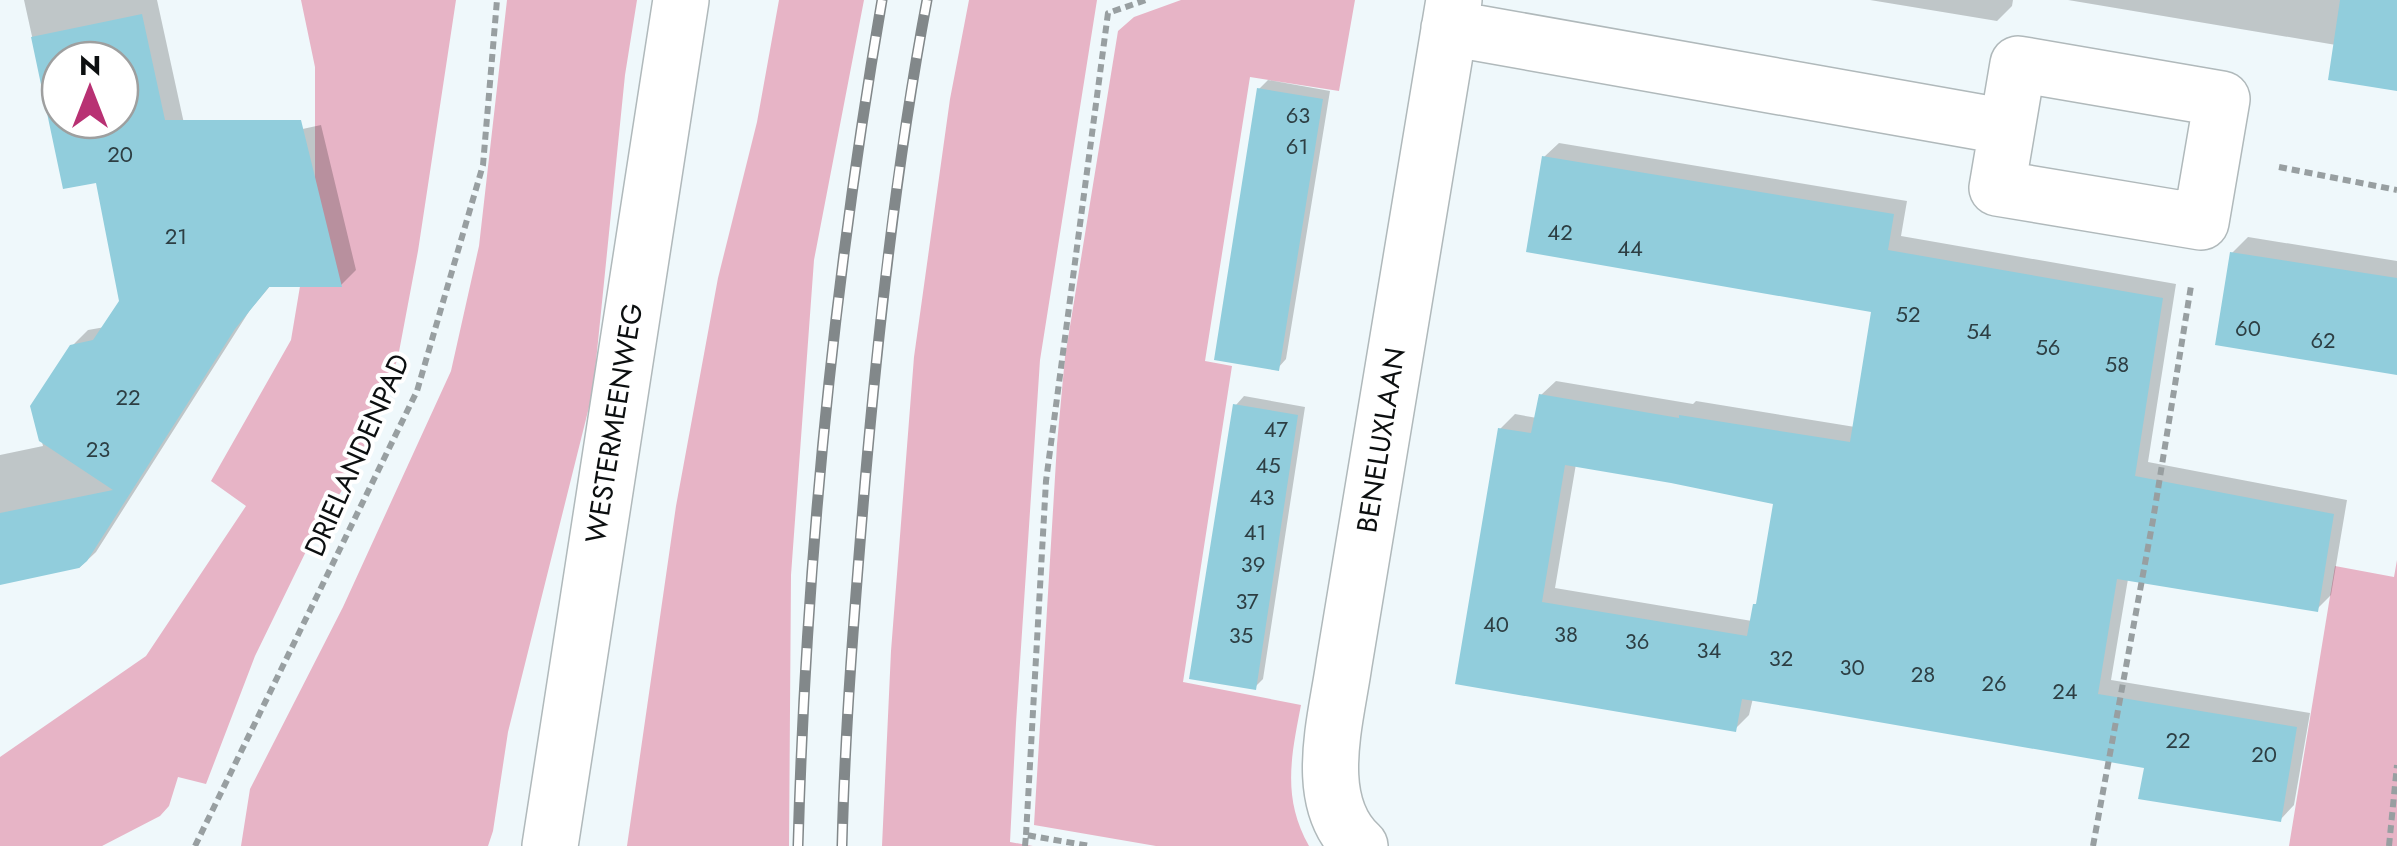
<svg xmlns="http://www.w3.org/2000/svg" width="2397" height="846" font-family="Jost,sans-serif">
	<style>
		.green { fill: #e7b4c6 }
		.shadow { fill: #0003; fill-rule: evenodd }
		.building { fill: #91cddc; fill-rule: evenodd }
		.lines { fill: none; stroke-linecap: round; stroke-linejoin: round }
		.minor-casing { stroke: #b0b9bb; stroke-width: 58 }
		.tertiary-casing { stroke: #b0b9bb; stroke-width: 58 }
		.path { stroke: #989fa1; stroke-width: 6; stroke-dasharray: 8 5; stroke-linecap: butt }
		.minor { stroke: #fff; stroke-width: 55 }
		.tertiary { stroke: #fff; stroke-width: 55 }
		.rail-casing { stroke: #82888a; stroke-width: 11 }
		.rail { stroke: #fff; stroke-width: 8; stroke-dasharray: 22; stroke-linecap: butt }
		.labels { text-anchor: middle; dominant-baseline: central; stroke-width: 8; stroke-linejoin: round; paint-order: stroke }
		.number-label { font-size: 22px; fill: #2d3e43 }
		.street-label { font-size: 28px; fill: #0c0f10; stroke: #fff }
	</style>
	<rect width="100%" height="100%" fill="#eff8fb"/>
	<!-- green -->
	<path class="green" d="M 301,0 L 456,0 L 418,251 L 398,357 L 370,445 L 313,537 L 255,656 L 206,784 L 178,777 L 169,806 L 160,816 L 102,846 L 0,846 L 0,757 L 146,656 L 246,506 L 211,481 L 291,340 L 315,197 L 315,67 Z
		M 507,0 L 637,0 L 625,75 L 593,391 L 508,732 L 493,831 L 488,846 L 241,846 L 250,789 L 343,607 L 451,371 L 479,246 Z
		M 779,0 L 864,0 L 814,260 L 791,575 L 789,846 L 627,846 L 676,506 L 718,278 L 757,122 Z
		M 969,0 L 1097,0 L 1040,360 L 1016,723 L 1010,842 L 1033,846 L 882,846 L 891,651 L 914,357 L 950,99 Z
		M 1181,0 L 1355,0 L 1339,91 L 1250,77 L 1205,361 L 1232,366 L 1183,682 L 1301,705 C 1291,757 1282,798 1309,846 L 1156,846 L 1034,825 L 1057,444 L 1065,357 L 1118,31 L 1134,17 Z
		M 2397,560 L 2397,846 L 2289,846 L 2335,566 L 2394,577 Z"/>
	<!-- shadow -->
	<path class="shadow" d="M 24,0 L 157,0 L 185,128 L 220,147 L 321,125 L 356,270 L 341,285 L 271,285 L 250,310 L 96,552 L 79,568 L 68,568 L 0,583 L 0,455 L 43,446 L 33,406 L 72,346 L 88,330 L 105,327 L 122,302 L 98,180 L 65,186 ZM 60,60 L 120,60 L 120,120 L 60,120 Z
		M 1870,0 L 2013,0 L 2012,6 L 1997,21 Z
		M 2068,0 L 2397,0 L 2397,89 L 2336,45 Z
		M 1268,80 L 1330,91 L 1286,359 L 1278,368 L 1259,89 Z
		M 1559,143 L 1907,201 L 1901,236 L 2176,284 L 2148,462 L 2347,500 L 2331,595 L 2317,609 L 2128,579 L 2111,680 L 2310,713 L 2294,805 L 2280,820 L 2146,766 L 1753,698 L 1749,715 L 1735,729 L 1458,682 L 1500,429 L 1515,414 L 1537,418 L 1541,395 L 1556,381 L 1693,404 L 1696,401 L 1855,427 L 1874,310 L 1544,157 ZM 1576,464 L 1776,502 L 1759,602 L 1752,621 L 1555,588 Z
		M 2248,237 L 2397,261 L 2397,373 L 2232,253 Z
		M 1244,396 L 1305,407 L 1263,679 L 1255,687 L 1236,405 Z"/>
	<!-- building -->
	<path class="building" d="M 2340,0 L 2397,0 L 2397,91 L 2328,80 Z
		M 142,14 L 165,120 L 301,120 L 342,287 L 269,287 L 235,329 L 87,561 L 79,568 L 0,585 L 0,513 L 113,490 L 39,441 L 30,406 L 70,345 L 93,340 L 119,301 L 96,183 L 63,189 L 31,37 ZM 60,60 L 120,60 L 120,120 L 60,120 Z
		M 1257,88 L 1323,99 L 1279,371 L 1214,360 Z
		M 1542,156 L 1894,214 L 1888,250 L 2163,298 L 2135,476 L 2334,514 L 2318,612 L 2117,579 L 2098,694 L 2297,727 L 2281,822 L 2138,799 L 2144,768 L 1809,710 L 1742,699 L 1736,732 L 1455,684 L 1498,428 L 1531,433 L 1539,394 L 1679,418 L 1679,415 L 1850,442 L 1871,312 L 1526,252 ZM 1565,465 L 1671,483 L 1773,504 L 1756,604 L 1753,604 L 1747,636 L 1542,602 Z
		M 2230,252 L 2397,278 L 2397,375 L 2215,345 Z
		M 1233,404 L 1298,415 L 1256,690 L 1189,679 Z"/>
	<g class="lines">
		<!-- minor casing -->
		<g class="minor-casing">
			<path id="minor" d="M 1449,28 L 2007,127
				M 2018,64 L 2222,99 L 2201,222 L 1997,188 Z
				M 1360,846 C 1311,802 1336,721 1344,664 L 1454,0"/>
		</g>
		<!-- tertiary casing -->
		<g class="tertiary-casing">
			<path id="tertiary" d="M 550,846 L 681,0"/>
		</g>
		<!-- path -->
		<path class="path" d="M 2279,167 L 2397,190
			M 1026,835 L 1046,481 L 1108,13 L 1146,0
			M 195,846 L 417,391 L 483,165 L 497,0
			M 1025,846 L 1026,835 L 1090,846
			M 2093,846 L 2153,520 L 2191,286
			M 2389,846 L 2397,765"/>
		<!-- minor -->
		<use href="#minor" class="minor"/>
		<!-- tertiary -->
		<use href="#tertiary" class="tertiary"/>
		<!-- rail casing -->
		<g class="rail-casing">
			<path id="rail" d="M 798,846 C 806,563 834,279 882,0
				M 842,846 C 845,724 855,603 865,482 C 879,321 897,159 927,0"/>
		</g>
		<!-- rail -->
		<use href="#rail" class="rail"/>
	</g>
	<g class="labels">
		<!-- number labels -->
		<g class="number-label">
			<text x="1298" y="115">63</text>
			<text x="1297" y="146">61</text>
			<text x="120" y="154">20</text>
			<text x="1560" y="232">42</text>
			<text x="176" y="236">21</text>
			<text x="1630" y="248">44</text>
			<text x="1908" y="314">52</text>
			<text x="2248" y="328">60</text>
			<text x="1979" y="331">54</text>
			<text x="2323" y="340">62</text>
			<text x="2048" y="347">56</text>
			<text x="2117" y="364">58</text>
			<text x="128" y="397">22</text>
			<text x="1276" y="429">47</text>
			<text x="98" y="449">23</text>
			<text x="1268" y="465">45</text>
			<text x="1262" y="497">43</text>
			<text x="1255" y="532">41</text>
			<text x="1253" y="564">39</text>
			<text x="1247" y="601">37</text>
			<text x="1496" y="624">40</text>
			<text x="1566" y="634">38</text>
			<text x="1241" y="635">35</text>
			<text x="1637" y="641">36</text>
			<text x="1709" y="650">34</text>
			<text x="1781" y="658">32</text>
			<text x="1852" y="667">30</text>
			<text x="1923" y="674">28</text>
			<text x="1994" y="683">26</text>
			<text x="2065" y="691">24</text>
			<text x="2178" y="740">22</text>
			<text x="2264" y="754">20</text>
		</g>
		<!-- street labels -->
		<g class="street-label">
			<text transform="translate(614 423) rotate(-81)">WESTERMEENWEG</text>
			<text transform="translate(1381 440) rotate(-81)">BENELUXLAAN</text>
			<text transform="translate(357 455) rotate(-66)">DRIELANDENPAD</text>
		</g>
	</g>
	<!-- north arrow -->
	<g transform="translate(90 90)"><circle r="48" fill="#ffffff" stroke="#9e9f9f" stroke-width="2.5"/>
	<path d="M0-8L18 38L0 25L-18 38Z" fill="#b83173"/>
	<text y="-15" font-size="28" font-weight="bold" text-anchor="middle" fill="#0c0f10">N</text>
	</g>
</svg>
